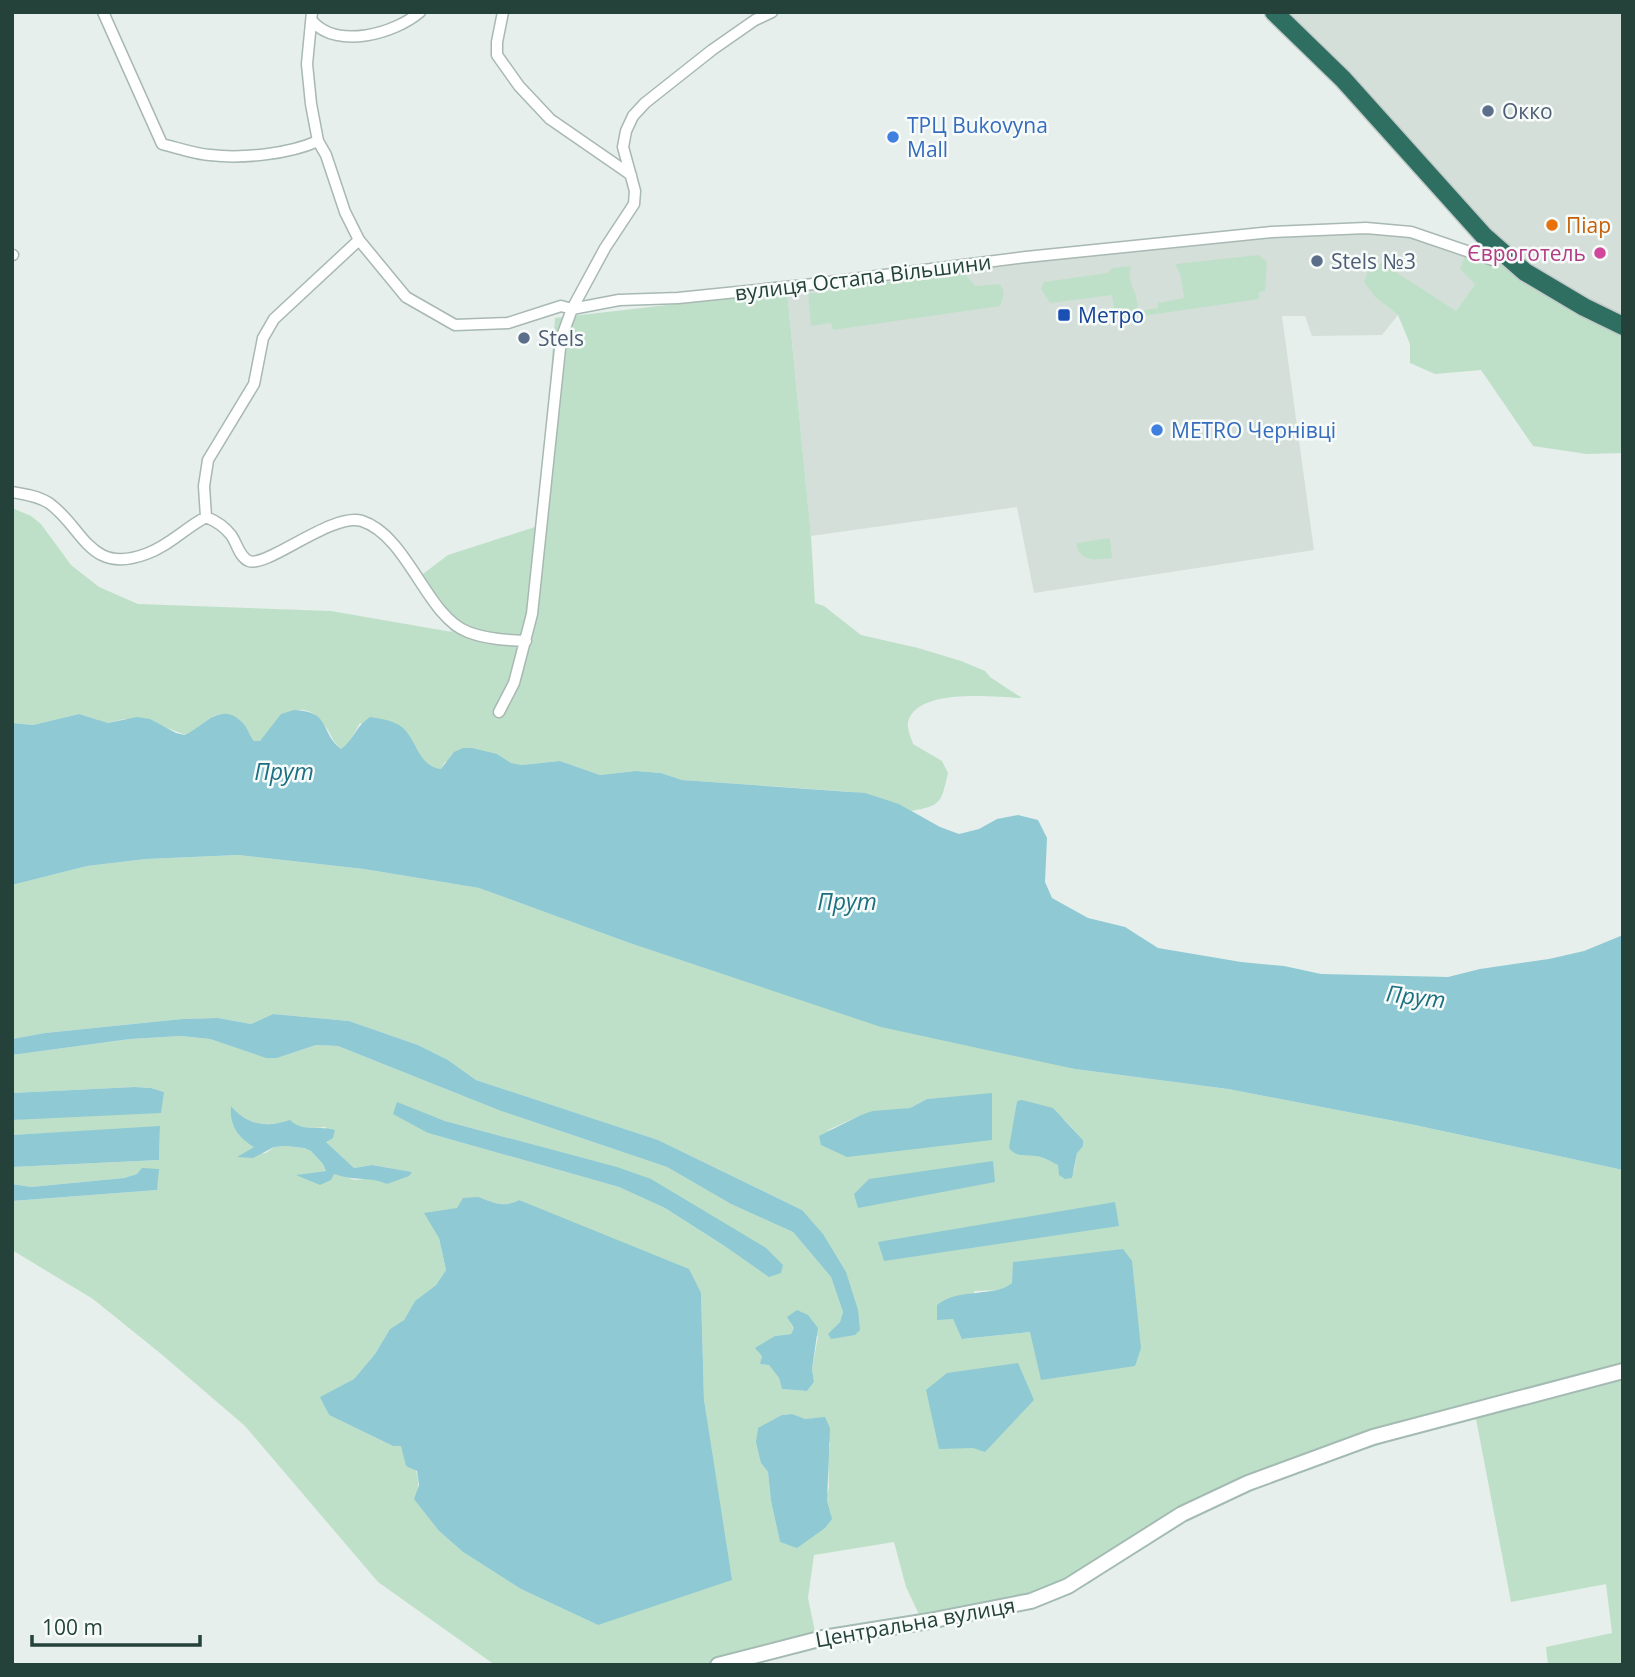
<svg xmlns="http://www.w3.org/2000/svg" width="1635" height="1677" font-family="'Open Sans',sans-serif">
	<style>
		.built { fill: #d4dfda }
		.green { fill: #bfe0c8; fill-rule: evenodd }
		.water { fill: #8ec9d4 }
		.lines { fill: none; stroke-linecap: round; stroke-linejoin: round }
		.street-casing { stroke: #a8b8b2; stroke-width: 13 }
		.secondary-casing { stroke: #a4bbb3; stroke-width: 18 }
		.highway-casing { stroke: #c2cac8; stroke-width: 21 }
		.street { stroke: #fff; stroke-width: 10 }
		.secondary { stroke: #fff; stroke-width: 14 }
		.highway { stroke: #2f6f62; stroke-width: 18 }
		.service-dot { fill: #5c6f8a; stroke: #f7fbf9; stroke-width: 2.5 }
		.shop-dot { fill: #3f7fe0; stroke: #f7fbf9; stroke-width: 2.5 }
		.food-dot { fill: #e8710a; stroke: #f7fbf9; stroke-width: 2.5 }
		.hotel-dot { fill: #d1479c; stroke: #f7fbf9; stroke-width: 2.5 }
		.transit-dot { fill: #1a4fb4; stroke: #f7fbf9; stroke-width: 2.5 }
		.labels { text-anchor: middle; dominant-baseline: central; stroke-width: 5; stroke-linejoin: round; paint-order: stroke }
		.service-label { font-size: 21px; fill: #4e5e75; stroke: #f7fbf9; text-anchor: start }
		.shop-label { font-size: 21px; fill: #366cbe; stroke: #f7fbf9; text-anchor: start }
		.food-label { font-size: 21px; fill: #c56008; stroke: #f7fbf9; text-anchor: start }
		.hotel-label { font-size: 21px; fill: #b23c85; stroke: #f7fbf9; text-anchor: end }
		.street-label { font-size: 21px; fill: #24423a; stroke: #f7fbf9 }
		.transit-label { font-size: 21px; fill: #164399; stroke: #f7fbf9; text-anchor: start }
		.water-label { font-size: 23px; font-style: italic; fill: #1c6f80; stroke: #f7fbf9 }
	</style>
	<rect width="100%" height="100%" fill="#e6efeb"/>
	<!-- built -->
	<path class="built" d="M 1270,12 L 1623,12 L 1623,332 L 1525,273 Z
		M 1365,229 L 1410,233 L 1466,253 L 1475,284 L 1456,311 L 1376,298 L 1398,315 L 1382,335 L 1312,336 L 1305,316 L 1282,316 L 1314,550 L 1034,593 L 1017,507 L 811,536 L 787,291 L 1038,259 L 1273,233 Z"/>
	<!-- green -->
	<path class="green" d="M 1466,253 L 1525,273 L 1623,332 L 1623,453 L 1587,454 L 1533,446 L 1481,370 L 1435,374 L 1410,363 L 1410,344 L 1398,315 L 1376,298 L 1364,282 L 1369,268 L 1382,263 L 1456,311 L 1475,284 L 1460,269 Z
		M 1259,255 L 1267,262 L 1265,291 L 1259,292 L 1259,299 L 1116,320 L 1112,295 L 1050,303 L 1041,289 L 1044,282 L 1108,273 L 1112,268 L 1131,266 C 1128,278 1131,283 1135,293 C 1137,298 1137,306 1138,311 L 1158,308 L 1158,303 L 1184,298 L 1181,276 L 1175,264 Z
		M 963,271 L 975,286 L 1000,284 C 1005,292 1004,297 1000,306 L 833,330 L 831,323 L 811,326 L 808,294 Z
		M 787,291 L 811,536 L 815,603 L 824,606 L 861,635 L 918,648 L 961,661 L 985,671 L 990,677 L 1022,698 C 995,697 917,687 908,722 C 907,729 911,737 913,744 L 942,761 L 948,773 C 941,802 942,806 911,811 L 899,804 L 853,792 L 682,780 L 661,773 L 636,771 L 600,775 L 560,761 L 522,765 L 511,763 L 497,754 L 445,762 L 441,769 L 432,768 L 424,761 L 360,723 L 348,744 L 341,749 C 333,743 331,733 325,726 C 301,691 278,720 260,741 L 254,741 C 249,736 247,726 242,722 C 218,702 205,725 186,735 L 167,728 L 124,719 L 108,723 L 79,714 L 33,725 L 12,723 L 12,508 L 31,516 L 41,524 L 71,565 L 99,587 L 138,604 L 331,611 L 452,632 L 415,580 L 448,555 L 535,527 L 543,480 L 555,318 Z
		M 1110,538 L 1112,558 C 1095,560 1080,563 1076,543 Z
		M 238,855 L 364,869 L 479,888 L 624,941 L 1075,1069 L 1228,1089 L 1410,1124 L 1623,1170 L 1623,1665 L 1548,1665 L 1546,1647 L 1612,1633 L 1606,1584 L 1511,1602 L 1476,1419 L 1420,1432 L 1322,1463 L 1175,1521 L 1090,1583 L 1039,1605 L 926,1629 L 906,1587 L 894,1542 L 814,1555 L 808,1598 L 818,1646 L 737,1665 L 495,1665 L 378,1582 L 245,1426 L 160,1353 L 93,1299 L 12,1250 L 12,1201 L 157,1190 L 137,1174 L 124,1178 L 31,1187 L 12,1184 L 12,1167 L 159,1160 L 160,1127 L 12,1135 L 12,1120 L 35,1118 L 164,1092 L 151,1088 L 135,1087 L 12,1093 L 12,1055 L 130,1039 L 181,1036 L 210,1039 L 267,1058 L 277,1058 L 316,1045 L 338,1046 L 501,1111 L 667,1167 L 731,1204 L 793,1232 L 831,1277 L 843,1312 L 840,1322 L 829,1334 L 860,1330 L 802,1210 L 658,1140 L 476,1080 L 448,1060 L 418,1045 L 349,1021 L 273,1014 L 251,1024 L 218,1018 L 182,1019 L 45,1033 L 12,1039 L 12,885 L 87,866 L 146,859 ZM 992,1094 L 826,1131 L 861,1115 L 910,1108 L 927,1099 ZM 1017,1101 L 1064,1119 L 1083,1140 L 1077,1153 L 1074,1171 L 1038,1156 L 1010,1148 ZM 397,1103 L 445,1121 L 616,1167 L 769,1277 L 723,1245 L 665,1208 L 619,1187 L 428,1133 ZM 232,1107 C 247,1125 268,1127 290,1121 C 301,1131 312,1128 326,1127 L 325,1141 L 354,1168 L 372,1165 L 411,1172 L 387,1184 L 374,1178 L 355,1180 L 334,1173 L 298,1175 L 326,1171 L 323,1164 L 311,1151 L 304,1148 L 286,1146 L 274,1147 L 266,1153 L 238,1157 L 255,1147 C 244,1135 229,1124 232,1107 ZM 479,1197 C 494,1203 504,1208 519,1200 L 701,1293 L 704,1400 L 711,1452 L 598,1625 L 521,1589 L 463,1552 L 439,1531 L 415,1499 C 423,1475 414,1466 401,1446 L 393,1446 L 329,1415 L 321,1397 L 354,1379 L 375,1354 L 390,1329 L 404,1320 L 415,1301 L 436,1285 L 446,1270 L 439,1238 ZM 1012,1283 L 1135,1366 L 1030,1332 L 963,1339 L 953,1319 L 975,1291 L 1004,1290 ZM 790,1323 L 818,1336 L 812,1369 L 814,1382 L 807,1391 L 782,1389 L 779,1378 L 769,1365 L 760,1364 L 762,1356 L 775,1336 L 791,1334 L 794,1328 ZM 792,1414 L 805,1420 L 813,1418 L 830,1443 L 828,1457 L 829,1488 L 814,1535 L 797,1547 L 780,1542 L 771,1501 L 768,1472 L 761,1463 L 760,1451 L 773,1421 L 782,1415 Z"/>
	<!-- water -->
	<path class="water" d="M 294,710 C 332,712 319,731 341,749 C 354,740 355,727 370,717 C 381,719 394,720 403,728 C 417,741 419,767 441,769 L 454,752 L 463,748 L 472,748 L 497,754 L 511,763 L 522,765 L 560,761 L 600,775 L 636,771 L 661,773 L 682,780 L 865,793 L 899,804 L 940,827 L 959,834 L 979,829 L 997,819 L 1018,815 L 1038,820 L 1047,838 L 1045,882 L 1052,898 L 1088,918 L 1125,927 L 1158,948 L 1241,962 L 1284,966 L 1321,974 L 1448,977 L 1480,969 L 1549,959 L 1584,951 L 1623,935 L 1623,1170 L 1410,1124 L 1228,1089 L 1075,1069 L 881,1027 L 624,941 L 479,888 L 364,869 L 238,855 L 146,859 L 87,866 L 12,885 L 12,723 L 33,725 L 79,714 L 108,723 L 137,717 L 150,719 L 176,733 L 185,735 C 204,726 220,701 242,722 C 247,726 249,735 254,741 L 260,741 L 281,714 Z
		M 273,1014 L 349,1021 L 418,1045 L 448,1060 L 476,1080 L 658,1140 L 802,1210 L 823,1234 L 846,1272 L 858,1310 L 860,1330 L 855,1335 L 831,1339 L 828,1334 L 840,1322 L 843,1312 L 831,1277 L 793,1232 L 731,1204 L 667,1167 L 501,1111 L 338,1046 L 316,1045 L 277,1058 L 266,1058 L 210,1039 L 181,1036 L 130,1039 L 12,1055 L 12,1039 L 45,1033 L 182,1019 L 218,1018 L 251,1024 Z
		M 135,1087 L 151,1088 L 164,1092 L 161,1113 L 12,1120 L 12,1093 Z
		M 992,1093 L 992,1140 L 847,1157 L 821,1145 L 819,1136 L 861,1115 L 873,1111 L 910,1108 L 927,1099 Z
		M 1022,1100 L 1053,1108 L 1083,1140 L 1083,1146 L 1077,1153 L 1072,1178 L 1065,1179 L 1059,1175 L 1058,1165 C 1051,1162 1044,1157 1036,1156 C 1025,1154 1017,1158 1009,1148 L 1017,1101 Z
		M 397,1102 L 445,1121 L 617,1167 L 651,1179 L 766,1248 L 783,1265 L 781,1273 L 769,1277 L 723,1245 L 665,1208 L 619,1187 L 428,1133 L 393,1114 Z
		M 231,1106 C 247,1125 267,1128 290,1120 C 303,1133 319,1125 335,1130 L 333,1138 L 326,1142 L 354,1168 L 372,1165 L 412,1172 L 409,1176 L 387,1184 C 369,1176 352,1181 334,1174 L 331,1180 L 320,1185 L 296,1175 L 326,1171 L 323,1164 L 311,1151 L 304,1148 L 286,1146 L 274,1147 L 253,1158 L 237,1157 L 254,1147 C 238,1138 229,1125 231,1106 Z
		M 160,1126 L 159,1160 L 12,1167 L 12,1135 Z
		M 993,1161 L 995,1182 L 858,1208 L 854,1194 L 869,1179 Z
		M 142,1168 L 159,1169 L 157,1190 L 12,1201 L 12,1184 L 31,1187 L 124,1178 L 137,1174 Z
		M 479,1197 C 494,1203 504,1208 519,1200 L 689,1269 L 701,1293 L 704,1400 L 732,1580 L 598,1625 L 521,1589 L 463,1552 L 439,1531 L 414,1499 L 419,1485 L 417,1471 L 406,1466 L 401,1446 L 393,1446 L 329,1415 L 320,1397 L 354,1379 L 375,1354 L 390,1329 L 404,1320 L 415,1301 L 436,1285 L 446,1270 L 439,1238 L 424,1213 L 457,1208 L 463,1198 Z
		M 1115,1202 L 1119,1226 L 884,1261 L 878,1242 Z
		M 1123,1249 L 1132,1261 L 1141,1348 L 1135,1366 L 1041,1380 L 1030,1332 L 962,1339 L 953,1319 L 937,1320 L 937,1305 C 959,1287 995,1298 1012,1283 L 1013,1262 Z
		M 797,1310 L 808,1315 L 818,1328 L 812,1369 L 814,1382 L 807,1391 L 782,1389 L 779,1378 L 769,1365 L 760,1364 L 762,1356 L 755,1348 L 775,1336 L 791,1334 L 794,1328 L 787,1317 Z
		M 1018,1363 L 1034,1400 L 985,1452 L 973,1448 L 939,1449 L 926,1390 L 947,1373 Z
		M 792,1414 L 805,1419 L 825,1417 L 830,1428 L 827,1501 L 832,1519 L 825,1528 L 797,1548 L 780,1542 L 771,1501 L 768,1472 L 761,1463 L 756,1442 L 758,1428 L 782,1415 Z"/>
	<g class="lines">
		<!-- street casing -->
		<g class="street-casing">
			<path id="street" d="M 103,12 L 162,144 C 178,148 195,154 210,155 C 242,159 289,154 318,141
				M 312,12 L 307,64 L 311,104 L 318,141 L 326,155 L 345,212 L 359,240 L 406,297 L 455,325 L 508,323 L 561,306 L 572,309 L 619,300 L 678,298 L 805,285 L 1026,257 L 1272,232 L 1366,228 L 1411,232 L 1493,260 L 1503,253
				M 503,12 L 497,42 L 497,55 L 519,86 L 550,119 L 631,175
				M 313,22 C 338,49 394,34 420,12
				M 12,255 L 13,255
				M 12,492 C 24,494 38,496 49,503 C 84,528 89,575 146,554 C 169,546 185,528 206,517 L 204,486 L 208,460 L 254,384 L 263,338 L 274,319 L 359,240
				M 206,517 C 216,521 224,526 231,535 C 237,543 239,557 249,561 C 267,568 332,512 362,521 C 408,536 427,617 468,632 C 486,639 506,640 526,641
				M 499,712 L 514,683 L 532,614 L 561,339 L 572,309 L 605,248 L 634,204 L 635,191 L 623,147 L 626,131 L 633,116 L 645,103 L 712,50 L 755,20 L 772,12"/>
		</g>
		<!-- secondary casing -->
		<g class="secondary-casing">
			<path id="secondary" d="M 718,1665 L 823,1638 L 929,1621 L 1031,1601 L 1068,1586 L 1182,1514 L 1248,1483 L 1373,1437 L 1623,1371"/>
		</g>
		<!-- highway casing -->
		<g class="highway-casing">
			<path id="highway" d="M 1274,12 L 1343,79 L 1484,236 L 1525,272 L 1584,307 L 1623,326"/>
		</g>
		<!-- street -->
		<use href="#street" class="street"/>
		<!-- secondary -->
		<use href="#secondary" class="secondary"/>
		<!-- highway -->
		<use href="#highway" class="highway"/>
	</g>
	<!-- markers -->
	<g class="service-dot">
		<circle cx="1488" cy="111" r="7"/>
		<circle cx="1317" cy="261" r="7"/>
		<circle cx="524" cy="338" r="7"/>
	</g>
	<g class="shop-dot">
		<circle cx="893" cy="137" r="7"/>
		<circle cx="1157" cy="430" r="7"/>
	</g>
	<circle class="food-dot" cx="1552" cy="225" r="7"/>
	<circle class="hotel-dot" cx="1600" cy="253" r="7"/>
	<rect class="transit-dot" x="1057" y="308" width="14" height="14" rx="3.5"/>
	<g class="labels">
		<!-- service labels -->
		<g class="service-label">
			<text x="1502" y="111">Окко</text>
			<text x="1331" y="261">Stels №3</text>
			<text x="538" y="338">Stels</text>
		</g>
		<!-- shop labels -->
		<g class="shop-label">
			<text x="907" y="125">ТРЦ Bukovyna<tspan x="907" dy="24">Mall</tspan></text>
			<text x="1171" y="430">METRO Чернівці</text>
		</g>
		<!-- food labels -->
		<g class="food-label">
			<text x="1566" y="225">Піар</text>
		</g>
		<!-- hotel labels -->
		<g class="hotel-label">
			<text x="1586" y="253">Євроготель</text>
		</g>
		<!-- street labels -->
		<g class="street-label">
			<text transform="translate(863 277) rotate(-7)">вулиця Остапа Вільшини</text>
			<text transform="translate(915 1622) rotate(-10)">Центральна вулиця</text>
		</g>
		<!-- transit labels -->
		<g class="transit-label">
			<text x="1078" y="315">Метро</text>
		</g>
		<!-- water labels -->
		<g class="water-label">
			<text x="284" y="771">Прут</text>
			<text x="847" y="901">Прут</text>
			<text transform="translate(1416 996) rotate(7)">Прут</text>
		</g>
	</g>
	<!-- border -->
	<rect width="1635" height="1677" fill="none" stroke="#24423a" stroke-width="28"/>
	<!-- scale -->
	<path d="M32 1635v10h168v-10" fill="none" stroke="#24423a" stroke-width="3.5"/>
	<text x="42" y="1635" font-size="21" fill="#24423a" stroke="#f7fbf9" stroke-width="5" paint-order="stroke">100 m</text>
</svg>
